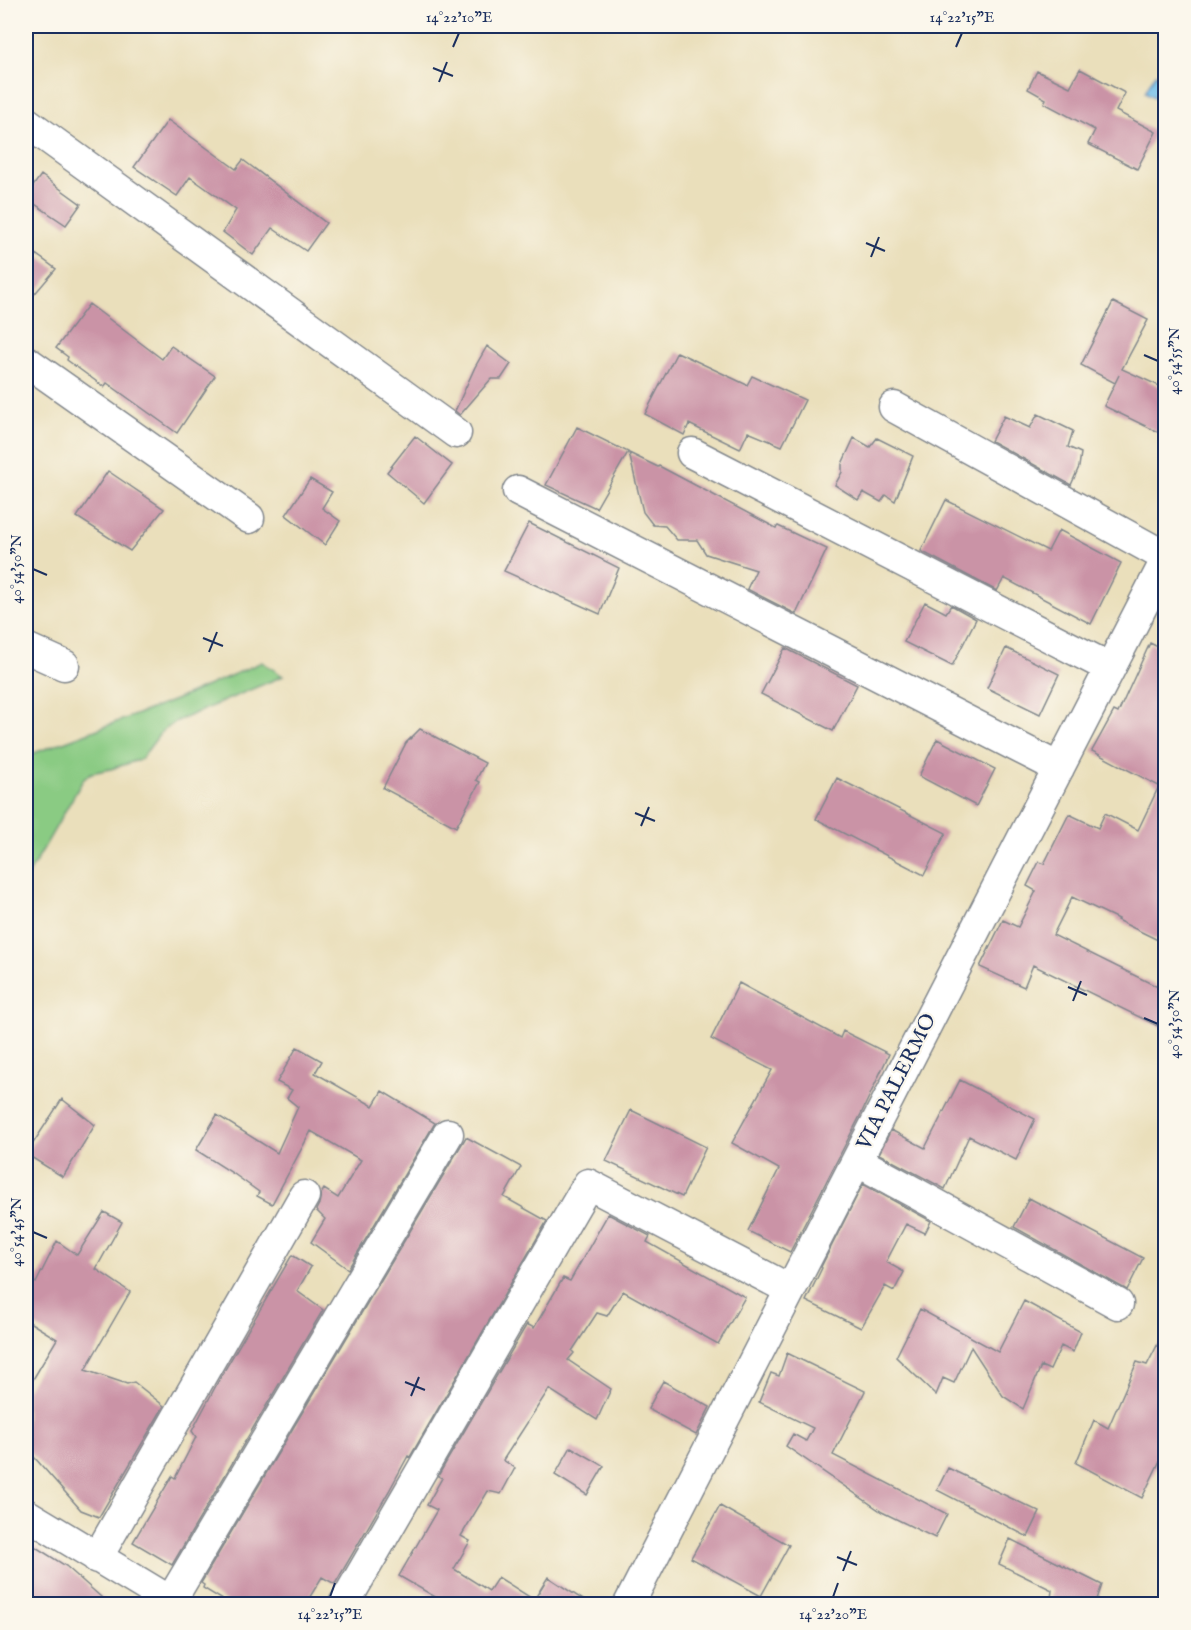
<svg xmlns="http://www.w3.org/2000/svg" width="1191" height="1630" font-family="'IM FELL English',serif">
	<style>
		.green { fill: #8acb83; stroke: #527d70; stroke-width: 1.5 }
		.water { fill: #70bdea; stroke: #4676a4; stroke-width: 1.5 }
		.building { fill: #ca93a6 }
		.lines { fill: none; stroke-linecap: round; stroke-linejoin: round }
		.street-casing { stroke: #82878c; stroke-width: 33 }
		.street { stroke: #fff; stroke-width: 30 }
		.ticks { fill: none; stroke: #1b2f5e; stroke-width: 2 }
		.labels { text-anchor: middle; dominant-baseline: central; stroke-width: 4.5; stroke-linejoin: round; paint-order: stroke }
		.street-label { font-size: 21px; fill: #1b2f5e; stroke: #fbf7ec }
		.neatline { fill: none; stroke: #1b2f5e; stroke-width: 2 }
		.ticks-label { font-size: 15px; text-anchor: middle; fill: #1b2f5e }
	</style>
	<rect width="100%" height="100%" fill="#fbf7ec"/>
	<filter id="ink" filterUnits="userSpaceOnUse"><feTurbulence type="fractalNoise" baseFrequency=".0167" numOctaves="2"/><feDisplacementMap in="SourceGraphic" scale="12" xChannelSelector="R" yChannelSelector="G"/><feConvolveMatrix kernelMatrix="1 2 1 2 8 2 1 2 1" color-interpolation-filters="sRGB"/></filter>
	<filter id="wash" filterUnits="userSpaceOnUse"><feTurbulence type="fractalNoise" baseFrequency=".008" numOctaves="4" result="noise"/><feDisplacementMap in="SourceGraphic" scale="24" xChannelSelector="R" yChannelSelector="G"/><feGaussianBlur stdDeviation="1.35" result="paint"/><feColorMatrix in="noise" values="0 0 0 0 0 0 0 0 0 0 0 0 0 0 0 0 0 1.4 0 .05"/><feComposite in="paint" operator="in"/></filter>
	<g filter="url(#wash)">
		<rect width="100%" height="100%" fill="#eadfbb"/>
		<!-- green -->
		<path class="green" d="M 262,662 L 283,676 L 177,721 L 162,731 L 141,759 L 111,769 L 91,773 L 83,780 L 26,879 L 26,756 L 175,700 Z"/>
		<!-- water -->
		<path class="water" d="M 1155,74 L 1165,80 L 1165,103 L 1145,92 Z"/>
		<g id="blocks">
			<!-- building -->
			<path class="building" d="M 1080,69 L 1125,93 L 1116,111 L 1156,132 L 1137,169 L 1088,144 L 1095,130 L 1044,103 L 1046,99 L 1028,89 L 1037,71 L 1070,87 Z
				M 168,120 L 236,169 L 243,160 L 326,223 L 306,251 L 272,228 L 253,255 L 223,232 L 236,210 L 190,177 L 177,196 L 134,167 Z
				M 41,175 L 81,204 L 66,225 L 26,198 L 26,196 Z
				M 26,247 L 56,269 L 26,304 Z
				M 1113,302 L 1148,320 L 1122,369 L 1166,389 L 1166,436 L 1104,406 L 1119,375 L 1115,383 L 1081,365 Z
				M 89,304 L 162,359 L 171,346 L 215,376 L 177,433 L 107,383 L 104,387 L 67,360 L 68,357 L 56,348 Z
				M 487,346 L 511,364 L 501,379 L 491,379 L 460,415 L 455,411 L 475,367 Z
				M 677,352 L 747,385 L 752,376 L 805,400 L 782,446 L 748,432 L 740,449 L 689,424 L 684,435 L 645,414 Z
				M 1038,414 L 1073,431 L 1068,447 L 1081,453 L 1079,467 L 1071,485 L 991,441 L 1004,416 L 1030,428 Z
				M 577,427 L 628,452 L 596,508 L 546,485 Z
				M 415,436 L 452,465 L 424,503 L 387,472 Z
				M 854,438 L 870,447 L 877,438 L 913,456 L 895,501 L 886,495 L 881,502 L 863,492 L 858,500 L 835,485 L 842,472 L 842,464 Z
				M 629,453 L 658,467 L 659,466 L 776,528 L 778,526 L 827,549 L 796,614 L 747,589 L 756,570 L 706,554 L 697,540 L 677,540 L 665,526 L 653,525 L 643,512 Z
				M 108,471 L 164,509 L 130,551 L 77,517 Z
				M 310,479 L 332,492 L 322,508 L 340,521 L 325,545 L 286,515 Z
				M 946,500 L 1048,551 L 1059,530 L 1121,563 L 1091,624 L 1004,578 L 997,591 L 921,551 Z
				M 529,523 L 619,568 L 600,614 L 504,571 Z
				M 925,602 L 946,613 L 951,605 L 976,619 L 952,666 L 904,642 Z
				M 1150,643 L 1166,651 L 1166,944 L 1117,920 L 1118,919 L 1072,897 L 1053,935 L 1166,991 L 1166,1030 L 1033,965 L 1024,987 L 980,967 L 1003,920 L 1018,927 L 1036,891 L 1027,886 L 1039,862 L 1044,864 L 1069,814 L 1098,828 L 1105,813 L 1138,830 L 1159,786 L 1092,751 L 1114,711 L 1118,713 Z
				M 785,648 L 857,685 L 833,731 L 761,694 Z
				M 1006,648 L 1059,674 L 1040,714 L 987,688 Z
				M 420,729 L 485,763 L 476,780 L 480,782 L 456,827 L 383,788 L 406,743 Z
				M 937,739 L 995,769 L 976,806 L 919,776 Z
				M 837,778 L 946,833 L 924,875 L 816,819 Z
				M 739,983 L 840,1038 L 843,1031 L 889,1054 L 861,1114 L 790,1252 L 748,1231 L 779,1169 L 732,1143 L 772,1070 L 711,1039 Z
				M 297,1047 L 322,1061 L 315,1073 L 373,1106 L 382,1091 L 435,1123 L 348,1269 L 311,1242 L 325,1219 L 316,1210 L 319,1204 L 321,1194 L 324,1189 L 338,1198 L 361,1160 L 311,1131 L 272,1204 L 257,1196 L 259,1192 L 234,1174 L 196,1150 L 217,1115 L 277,1153 L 298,1107 L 287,1098 L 292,1090 L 277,1082 Z
				M 960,1080 L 1035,1119 L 1016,1160 L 969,1136 L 945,1189 L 879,1154 L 891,1130 L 925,1148 Z
				M 62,1099 L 95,1125 L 63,1177 L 26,1154 Z
				M 631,1110 L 706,1147 L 682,1197 L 606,1161 Z
				M 466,1137 L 521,1167 L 504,1197 L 547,1221 L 410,1457 L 408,1456 L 389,1491 L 335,1584 L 322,1577 L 305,1605 L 231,1605 L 203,1588 L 204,1585 L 201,1583 Z
				M 863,1184 L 931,1221 L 925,1233 L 906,1224 L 886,1262 L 904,1272 L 894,1291 L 885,1286 L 861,1328 L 806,1301 L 822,1268 L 821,1267 Z
				M 1029,1198 L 1143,1258 L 1127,1290 L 1014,1227 Z
				M 104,1212 L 122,1222 L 96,1269 L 130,1292 L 85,1370 L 127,1384 L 134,1382 L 164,1406 L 99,1517 L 81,1510 L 26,1448 L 26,1391 L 57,1339 L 26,1320 L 26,1293 L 33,1281 L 36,1283 L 57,1241 L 77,1255 Z
				M 608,1214 L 650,1236 L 647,1242 L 745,1297 L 718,1344 L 623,1291 L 607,1316 L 597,1313 L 572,1351 L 574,1353 L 568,1360 L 611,1389 L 597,1420 L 549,1389 L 503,1460 L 515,1468 L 501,1494 L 488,1491 L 461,1536 L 470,1541 L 454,1569 L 489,1591 L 498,1577 L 534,1600 L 548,1577 L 591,1605 L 449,1605 L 399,1576 L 437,1510 L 427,1505 L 442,1478 L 438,1476 L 527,1324 L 534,1328 L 563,1278 L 570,1281 Z
				M 292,1255 L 311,1267 L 297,1291 L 323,1310 L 172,1565 L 133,1542 L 172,1476 L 175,1478 L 196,1437 L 192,1431 L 220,1378 Z
				M 1024,1301 L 1081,1332 L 1073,1352 L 1061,1346 L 1050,1370 L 1041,1366 L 1023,1409 L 1003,1396 L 971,1347 L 954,1383 L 943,1378 L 936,1395 L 896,1357 L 920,1309 L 998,1352 Z
				M 1166,1328 L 1166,1448 L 1142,1498 L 1076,1463 L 1094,1420 L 1108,1428 L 1137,1362 L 1147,1365 Z
				M 787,1353 L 865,1391 L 833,1455 L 947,1514 L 935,1538 L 882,1512 L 786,1446 L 793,1434 L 806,1441 L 813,1428 L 759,1402 L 771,1373 L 779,1376 Z
				M 663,1381 L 710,1407 L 696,1435 L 648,1409 Z
				M 571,1447 L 604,1466 L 587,1495 L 555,1475 Z
				M 948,1468 L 1040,1512 L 1028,1537 L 937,1490 Z
				M 720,1506 L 789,1545 L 761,1596 L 691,1558 Z
				M 1010,1539 L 1102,1585 L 1095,1605 L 1062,1605 L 1051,1599 L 1052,1590 L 999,1564 Z
				M 26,1541 L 66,1566 L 110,1605 L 43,1605 L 26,1594 Z"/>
		</g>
	</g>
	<g filter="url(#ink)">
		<use href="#blocks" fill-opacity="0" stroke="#82878c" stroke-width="1.5"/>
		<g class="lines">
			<!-- street casing -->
			<g class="street-casing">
				<path id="street" d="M 26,122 L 456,433
					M 26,361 L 249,518
					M 894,407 L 1166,557
					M 692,453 L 1110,668
					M 518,491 L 1059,768
					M 26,648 L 64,665
					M 857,1161 L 1118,1304
					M 26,1514 L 175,1604
					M 97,1558 L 304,1196
					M 170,1602 L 448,1134
					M 344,1604 L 588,1184 L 789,1289
					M 629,1604 C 806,1256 987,908 1166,560"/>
			</g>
			<!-- street -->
			<use href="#street" class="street"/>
		</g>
	</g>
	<!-- ticks -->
	<path class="ticks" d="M 453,47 L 459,33M 956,47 L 962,33M 433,68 L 453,76M 439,82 L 447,62M 866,243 L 885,251M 871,257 L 879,237M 1144,355 L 1158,361M 33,569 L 47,575M 203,638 L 223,646M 209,652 L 217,632M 635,813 L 655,821M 641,826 L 649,807M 1068,987 L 1087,995M 1073,1001 L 1081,981M 1144,1018 L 1158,1024M 33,1232 L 47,1238M 405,1382 L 425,1390M 411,1396 L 419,1377M 837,1557 L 857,1565M 843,1571 L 851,1551M 330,1597 L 335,1583M 833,1597 L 838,1583"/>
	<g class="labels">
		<!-- street labels -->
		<g class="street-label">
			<text transform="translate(897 1082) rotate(-63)">VIA PALERMO</text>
		</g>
	</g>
	<!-- margin -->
	<rect width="1191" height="1630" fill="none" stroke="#fbf7ec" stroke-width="66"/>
	<rect x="33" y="33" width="1125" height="1564" class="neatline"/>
	<g class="ticks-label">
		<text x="459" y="22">14°22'10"E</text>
		<text x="962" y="22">14°22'15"E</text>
		<text transform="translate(1174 361) rotate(-90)" y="5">40°54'55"N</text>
		<text transform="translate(16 569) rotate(-90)" y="5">40°54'50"N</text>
		<text transform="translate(1174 1024) rotate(-90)" y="5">40°54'50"N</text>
		<text transform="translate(16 1232) rotate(-90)" y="5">40°54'45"N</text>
		<text x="330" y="1619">14°22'15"E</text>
		<text x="833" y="1619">14°22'20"E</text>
	</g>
</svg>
